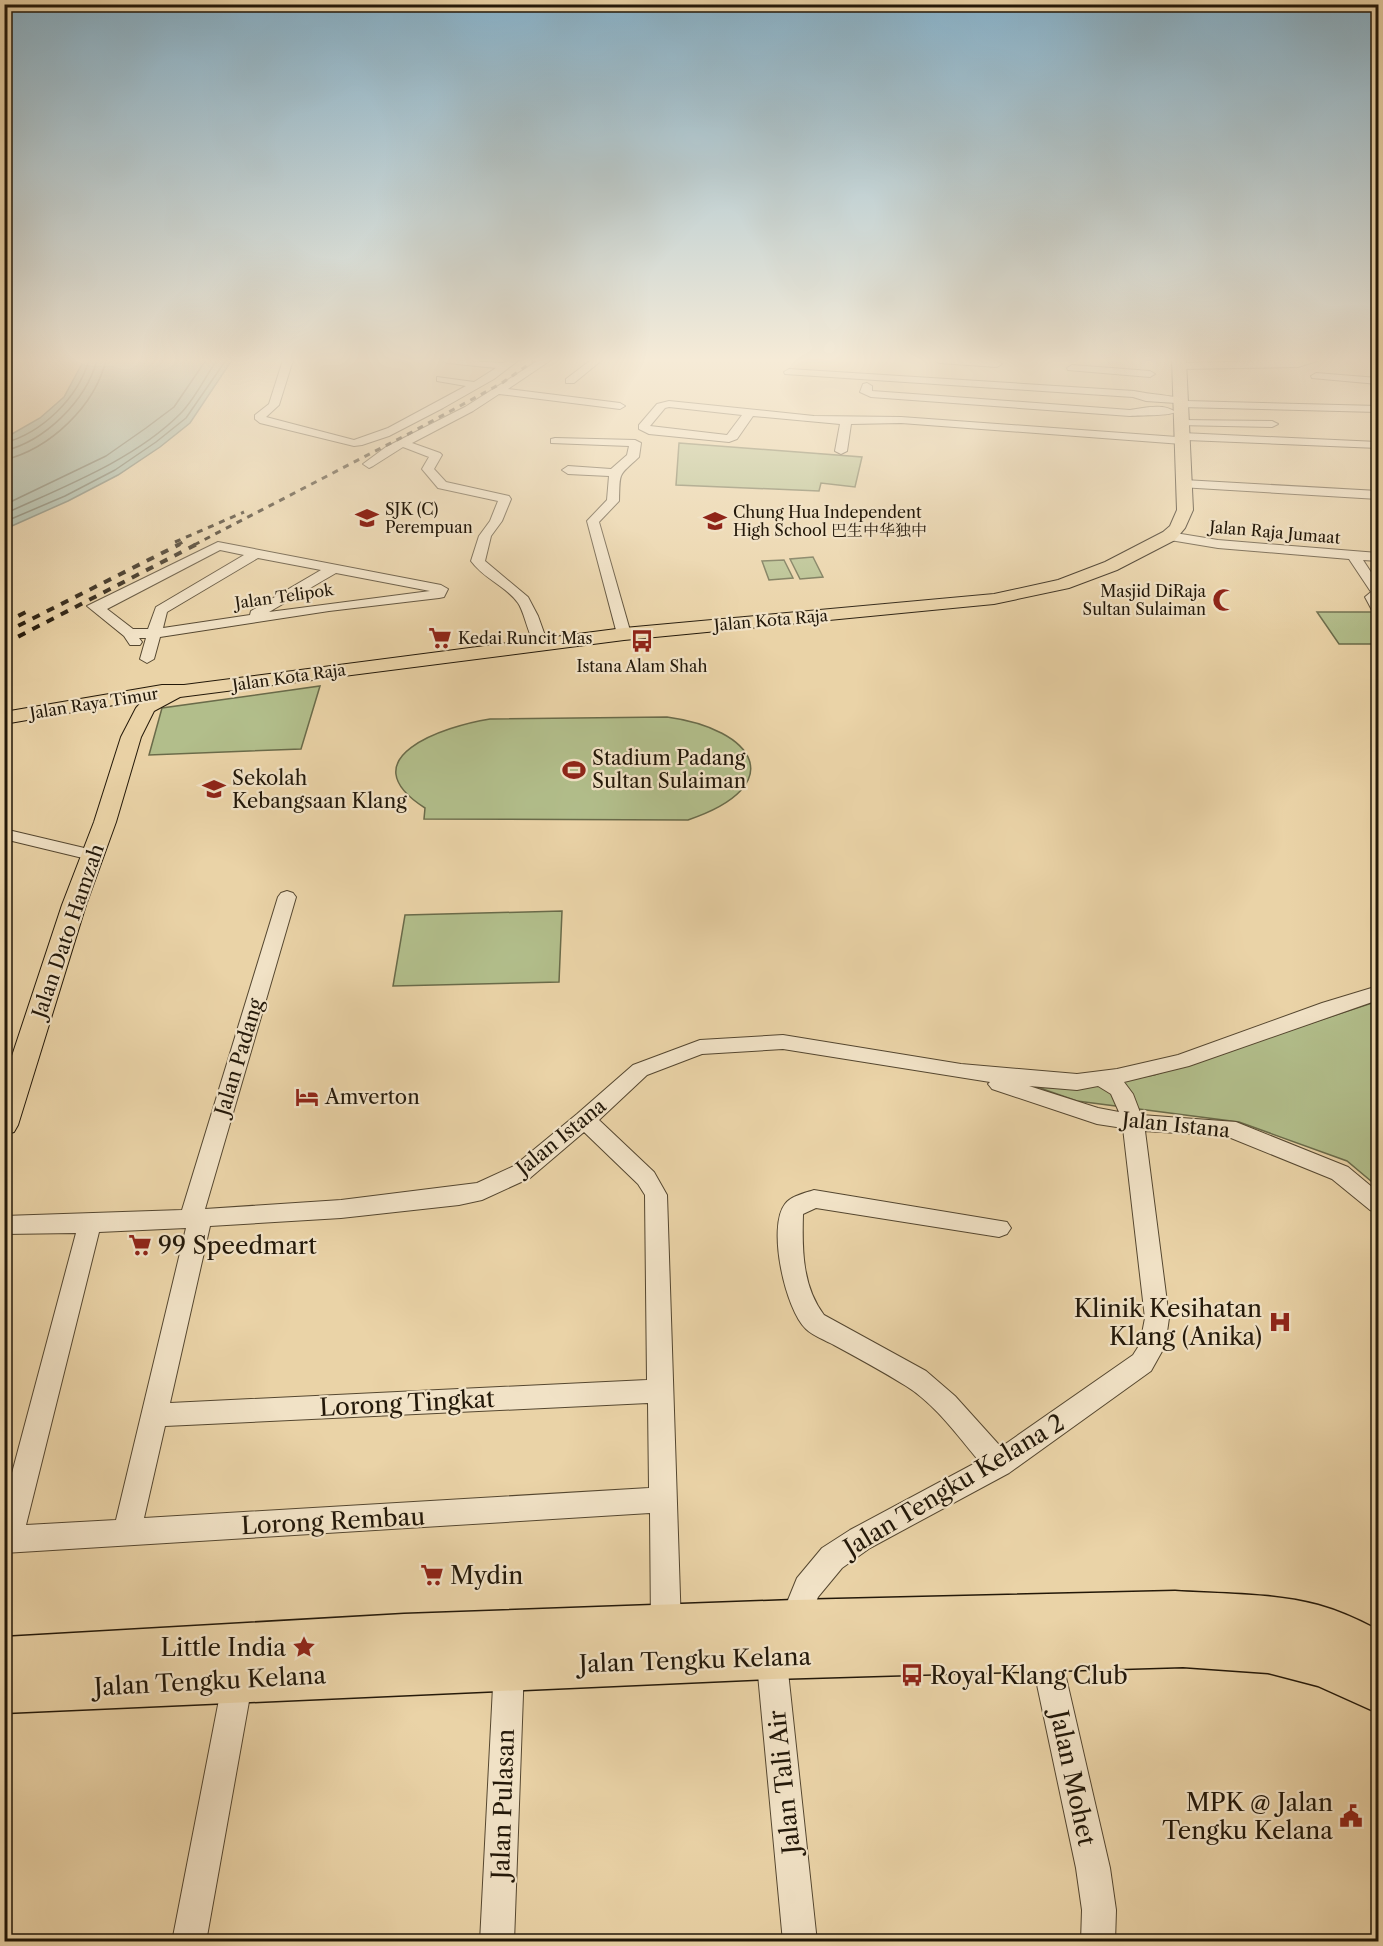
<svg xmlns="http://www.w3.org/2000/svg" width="1383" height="1946" font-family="'Libre Caslon Text','Noto Serif SC',serif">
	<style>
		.green { fill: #b2be8b; stroke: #6a6b4a; stroke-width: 1.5 }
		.water { fill: #98b7aa; stroke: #69776a; stroke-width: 1.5 }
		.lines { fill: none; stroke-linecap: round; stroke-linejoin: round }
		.shore { stroke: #5e685a; stroke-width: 1.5 }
		.minor-casing { stroke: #554730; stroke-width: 2 }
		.major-casing { stroke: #231809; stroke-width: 2 }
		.highway-casing { stroke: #231809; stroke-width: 3 }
		.minor { fill: #f1e2c6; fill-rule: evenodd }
		.major { fill: #ead3a7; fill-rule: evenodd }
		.highway { fill: #ead3a7; fill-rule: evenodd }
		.rail-far1 { stroke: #231809; stroke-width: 3; stroke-dasharray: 6 6; stroke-linecap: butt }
		.rail { stroke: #231809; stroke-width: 4; stroke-dasharray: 8 8; stroke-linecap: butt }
		.labels { text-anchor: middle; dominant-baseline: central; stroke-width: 4.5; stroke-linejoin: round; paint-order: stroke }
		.far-poi-label { font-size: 16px; fill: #231809; stroke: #f1e2c6; text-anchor: start }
		.far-street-label { font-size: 16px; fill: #231809; stroke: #f1e2c6 }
		.poi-label { font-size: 20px; fill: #231809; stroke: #f1e2c6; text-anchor: start }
		.street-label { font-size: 20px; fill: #231809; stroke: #f1e2c6 }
		.near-poi-label { font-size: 24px; fill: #231809; stroke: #f1e2c6; text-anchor: start }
		.near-street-label { font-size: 24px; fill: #231809; stroke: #f1e2c6 }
	</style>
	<rect width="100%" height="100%" fill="#ead3a7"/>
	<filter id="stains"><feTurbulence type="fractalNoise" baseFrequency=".00333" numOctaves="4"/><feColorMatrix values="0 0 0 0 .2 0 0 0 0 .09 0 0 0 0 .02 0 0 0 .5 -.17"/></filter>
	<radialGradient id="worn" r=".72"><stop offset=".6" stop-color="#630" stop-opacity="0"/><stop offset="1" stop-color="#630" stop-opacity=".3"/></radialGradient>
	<!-- green -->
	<path class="green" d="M 679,443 L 862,457 L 855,487 L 821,483 L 819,491 L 676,485 Z
		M 813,557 L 823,577 L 800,579 L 790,559 Z
		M 784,560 L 793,578 L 769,580 L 762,561 Z
		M 1317,612 L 1377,612 L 1378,644 L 1339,644 Z
		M 320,686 L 301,749 L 149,755 L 162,708 Z
		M 667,717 C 755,729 791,785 688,820 L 424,819 L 425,808 C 347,758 445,726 490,719 Z
		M 562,911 L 559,982 L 393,986 L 405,915 Z
		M 1378,1001 L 1378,1187 L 1347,1161 L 1239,1122 L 1077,1101 L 1037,1087 L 1072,1089 L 1154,1075 Z"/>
	<!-- water -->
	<path class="water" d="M 84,360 L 232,360 L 190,423 L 160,447 L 118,475 L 68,501 L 5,529 L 5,438 L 40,418 L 64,397 Z"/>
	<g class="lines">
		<!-- shore -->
		<path class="shore" d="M 4,443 C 42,433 78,398 89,360
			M 4,451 C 45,441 86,401 97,360
			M 4,460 C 50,449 95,406 106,360
			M 4,505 L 106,456 L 146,428 L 174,407 L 206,360
			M 4,514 C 63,487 134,460 180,414 C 195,399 205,377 217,360
			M 4,522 L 65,496 L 115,470 L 156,442 L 186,418 L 226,360"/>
		<!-- minor casing -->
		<g class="minor-casing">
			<path id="minor" d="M 283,360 L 293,360 L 279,405 L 266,417 L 354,440 L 388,428 L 466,386 L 437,381 L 437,377 L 474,382 L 496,368 L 447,363 L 442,360 L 504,363 L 507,360 L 519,360 L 494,379 L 443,408 L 389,436 L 362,445 L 354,446 L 260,423 L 255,419 L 255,415 L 269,404 Z
				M 539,360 L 551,360 L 508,389 L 620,403 L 625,406 L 620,409 L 499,394 L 473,411 L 412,443 L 440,453 L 442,455 L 434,469 L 446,482 L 509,496 L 511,499 L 502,521 L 491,536 L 485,561 L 528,597 L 538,616 L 548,644 L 541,648 C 529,645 526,614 518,603 C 506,586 484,579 471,561 L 479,536 L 490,521 L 498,501 L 438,488 L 422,469 L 429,457 L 403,447 L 373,466 L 369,468 L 363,464 L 386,447 L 465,407 Z
				M 591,360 L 602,360 L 574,383 L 566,383 L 566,379 Z
				M 934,360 C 950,360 991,356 1002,364 L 997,367 L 939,363 Z
				M 1320,360 L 1298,367 L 1180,369 L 1175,366 L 1180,363 Z
				M 1072,365 L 1150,371 L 1155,374 L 1150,377 L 1068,370 L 1067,368 Z
				M 789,369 L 1134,391 C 1145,394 1183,396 1186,401 L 1378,406 L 1378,412 L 1181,407 L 1177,406 L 1176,403 L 1146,401 L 1133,397 L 785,374 L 784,372 Z
				M 1316,373 L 1378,378 L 1378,384 L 1312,378 L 1311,376 Z
				M 867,383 L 872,386 L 872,391 L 1130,410 C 1144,408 1164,403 1175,412 C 1170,416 1141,415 1130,416 L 871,397 L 860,392 L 863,384 Z
				M 669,401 L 814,416 L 901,417 L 1177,437 L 1178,434 L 1182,433 L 1378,442 L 1378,448 L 1187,440 L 1186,443 L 1182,444 L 901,423 L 851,424 L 847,451 L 841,454 L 835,451 L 840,424 L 753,416 L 737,439 L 729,442 L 649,434 L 639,429 L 639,425 L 657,404 ZM 669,407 L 742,415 L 727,435 L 650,426 L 665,408 Z
				M 1182,420 L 1272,421 L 1278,424 L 1272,427 L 1178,425 L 1176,423 Z
				M 555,438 L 635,440 L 641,443 L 639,457 C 618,477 620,470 619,501 L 599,522 L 631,634 L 629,637 L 624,638 L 617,634 L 587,521 L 607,500 L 609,476 L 568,474 L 562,470 L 568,466 L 611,469 L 627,455 L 629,446 L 551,443 L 551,439 Z
				M 1184,480 L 1378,491 L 1378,499 L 1180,487 L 1180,481 Z
				M 1169,532 L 1218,540 L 1378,553 L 1378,561 L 1363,560 L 1378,583 L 1378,613 L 1373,612 L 1365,597 L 1371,592 L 1349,559 L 1218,548 L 1164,539 L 1163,536 Z
				M 218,542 L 441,585 L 448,589 L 444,597 L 439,598 L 329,611 L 160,637 L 154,659 L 147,663 L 140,659 L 146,638 L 139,638 L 142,642 L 140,645 L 130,645 L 124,636 L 87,606 ZM 220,550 L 244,555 L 156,607 L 148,629 L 133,629 L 107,609 ZM 258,558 L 321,570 L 251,611 L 250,615 L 163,628 L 167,612 ZM 336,573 L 430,591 L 269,612 Z
				M 4,829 L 97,851 L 100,855 L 97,859 L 91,860 L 4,839 Z
				M 287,891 L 293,893 L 296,897 L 205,1209 L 341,1200 L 477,1183 L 514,1166 L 577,1114 L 633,1065 L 700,1040 L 783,1035 L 961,1064 L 1077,1074 L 1117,1069 L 1178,1055 L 1322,1003 L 1378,986 L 1378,1000 L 1189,1066 L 1124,1082 L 1133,1094 L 1141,1115 L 1236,1122 L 1348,1167 L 1378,1192 L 1378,1213 L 1370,1210 L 1332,1179 L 1226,1136 L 1145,1131 L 1169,1318 L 1165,1346 L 1151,1371 L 1009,1473 L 870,1548 L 842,1568 L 818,1597 L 804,1632 L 794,1636 L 784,1632 L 779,1622 L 797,1578 L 822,1548 L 850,1530 L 979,1461 C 957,1435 935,1404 906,1386 C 882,1371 858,1358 834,1345 C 825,1340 813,1336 806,1329 C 785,1309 767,1227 785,1204 C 791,1196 805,1193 814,1190 L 1007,1222 L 1011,1228 L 1007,1234 L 999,1237 L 816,1208 L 803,1214 C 802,1249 802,1286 824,1315 L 926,1371 L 955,1396 L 1001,1447 L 1133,1355 L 1140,1344 L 1145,1318 L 1123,1128 L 1097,1124 L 992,1089 L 988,1084 L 990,1082 L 783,1049 L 702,1054 L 647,1075 L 599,1120 L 654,1172 L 667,1195 L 681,1627 L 676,1637 L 666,1642 L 656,1637 L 651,1627 L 650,1513 L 4,1553 L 4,1503 L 76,1233 L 4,1234 L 4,1216 L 182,1210 L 278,897 L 281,893 ZM 1029,1086 L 1077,1090 L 1098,1086 L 1111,1094 L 1119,1112 L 1098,1108 ZM 584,1132 L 638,1184 L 645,1195 L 647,1380 L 170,1403 L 210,1226 L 341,1218 L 459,1205 L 482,1200 L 530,1178 ZM 186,1228 L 116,1520 L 26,1525 L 99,1232 ZM 648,1403 L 649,1488 L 144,1518 L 165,1426 Z
				M 1044,1632 L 1055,1636 L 1059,1647 L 1110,1868 L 1116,1910 L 1115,1942 L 1081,1942 L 1082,1910 L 1076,1868 L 1029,1647 L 1033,1636 Z
				M 771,1638 L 782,1642 L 786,1653 L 817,1942 L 783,1942 L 756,1653 L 760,1642 Z
				M 509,1652 L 520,1656 L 524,1667 L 514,1942 L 480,1942 L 494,1667 L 498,1656 Z
				M 238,1664 L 249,1668 L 253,1679 L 206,1942 L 172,1942 L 223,1679 L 227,1668 Z"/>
		</g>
		<!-- major casing -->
		<g class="major-casing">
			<path id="major" d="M 1172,360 L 1186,360 L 1193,510 L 1185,528 L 1175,540 L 1117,570 L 1069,588 L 994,604 L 624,640 L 180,697 L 154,711 L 141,737 L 116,822 L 86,905 L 18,1125 L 14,1132 L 4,1135 L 4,1080 L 62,905 L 94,822 L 121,737 L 136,708 L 143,700 L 4,724 L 4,712 L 162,685 L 184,685 L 624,628 L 994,594 L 1058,580 L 1105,562 L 1163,532 L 1170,526 L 1177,510 Z"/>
		</g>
		<!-- highway casing -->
		<g class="highway-casing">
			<path id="highway" d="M 1175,1591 C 1222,1594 1273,1593 1318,1605 C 1340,1611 1359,1620 1378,1630 L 1378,1713 L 1318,1686 L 1268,1673 L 1183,1667 L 772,1679 L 4,1713 L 4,1637 L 404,1614 L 794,1600 Z"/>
		</g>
		<!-- minor -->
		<use href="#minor" class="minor"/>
		<!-- major -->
		<use href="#major" class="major"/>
		<!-- highway -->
		<use href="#highway" class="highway"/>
		<!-- rail-far1 -->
		<path class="rail-far1" d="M 175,542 L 244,512
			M 177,545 L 185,541
			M 194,545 L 412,432 L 502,383 L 535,360"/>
		<!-- rail -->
		<path class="rail" d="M 4,623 L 26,612
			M 4,633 L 180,544
			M 4,644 L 197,544"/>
	</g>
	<!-- sky -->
	<linearGradient id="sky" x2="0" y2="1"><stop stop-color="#88b5cf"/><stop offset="0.57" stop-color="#f6ebd7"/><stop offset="1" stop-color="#f6ebd7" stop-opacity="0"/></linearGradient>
	<rect width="1383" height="632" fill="url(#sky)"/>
	<!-- icons -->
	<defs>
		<g id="school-bare" transform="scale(1.8)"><path d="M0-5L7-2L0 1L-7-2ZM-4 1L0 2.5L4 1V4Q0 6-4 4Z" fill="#8f2418" stroke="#f1e2c6" stroke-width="2.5" paint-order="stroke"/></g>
		<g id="mosque-bare" transform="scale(1.8)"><path d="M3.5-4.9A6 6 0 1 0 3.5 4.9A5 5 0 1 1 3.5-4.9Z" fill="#8f2418" stroke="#f1e2c6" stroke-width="2.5" paint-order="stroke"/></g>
		<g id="supermarket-bare" transform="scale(1.8)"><path d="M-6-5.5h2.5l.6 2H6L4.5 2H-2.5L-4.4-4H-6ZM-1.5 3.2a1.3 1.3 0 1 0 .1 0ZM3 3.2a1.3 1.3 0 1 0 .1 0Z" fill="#8f2418" stroke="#f1e2c6" stroke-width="2.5" paint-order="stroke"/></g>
		<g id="bus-bare" transform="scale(1.8)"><path d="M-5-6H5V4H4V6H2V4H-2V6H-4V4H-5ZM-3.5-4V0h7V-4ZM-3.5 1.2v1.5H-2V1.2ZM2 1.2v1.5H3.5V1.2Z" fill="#8f2418" stroke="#f1e2c6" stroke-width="2.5" paint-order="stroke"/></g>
		<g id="stadium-bare" transform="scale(1.8)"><path d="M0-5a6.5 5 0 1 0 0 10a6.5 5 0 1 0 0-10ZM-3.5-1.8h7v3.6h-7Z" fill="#8f2418" stroke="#f1e2c6" stroke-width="2.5" paint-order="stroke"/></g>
		<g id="hotel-bare" transform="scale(1.8)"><path d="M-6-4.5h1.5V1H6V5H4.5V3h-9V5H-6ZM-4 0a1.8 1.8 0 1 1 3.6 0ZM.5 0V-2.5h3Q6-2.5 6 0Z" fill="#8f2418" stroke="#f1e2c6" stroke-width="2.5" paint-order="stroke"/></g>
		<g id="hospital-bare" transform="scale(1.8)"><path d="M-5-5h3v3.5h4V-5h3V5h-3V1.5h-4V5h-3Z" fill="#8f2418" stroke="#f1e2c6" stroke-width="2.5" paint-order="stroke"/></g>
		<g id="sight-bare" transform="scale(1.8)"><path d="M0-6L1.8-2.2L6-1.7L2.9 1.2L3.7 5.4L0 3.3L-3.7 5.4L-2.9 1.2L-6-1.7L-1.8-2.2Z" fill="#8f2418" stroke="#f1e2c6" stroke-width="2.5" paint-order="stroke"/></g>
		<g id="civic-bare" transform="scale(1.8)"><path d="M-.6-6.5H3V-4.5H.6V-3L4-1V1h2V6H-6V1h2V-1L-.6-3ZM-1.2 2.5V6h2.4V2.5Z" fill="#8f2418" stroke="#f1e2c6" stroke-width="2.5" paint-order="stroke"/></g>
	</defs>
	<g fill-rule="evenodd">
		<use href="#school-bare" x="367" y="518"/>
		<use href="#school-bare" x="715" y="521"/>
		<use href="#mosque-bare" x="1224" y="600"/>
		<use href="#supermarket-bare" x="440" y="638"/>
		<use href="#bus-bare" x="642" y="641"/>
		<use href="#stadium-bare" x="574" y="770"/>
		<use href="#school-bare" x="214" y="789"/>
		<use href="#hotel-bare" x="307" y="1097"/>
		<use href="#supermarket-bare" x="140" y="1245"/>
		<use href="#hospital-bare" x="1280" y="1322"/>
		<use href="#supermarket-bare" x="432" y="1575"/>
		<use href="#sight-bare" x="304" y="1647"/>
		<use href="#bus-bare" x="912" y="1675"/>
		<use href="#civic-bare" x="1351" y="1816"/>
	</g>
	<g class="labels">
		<!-- far-poi labels -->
		<g class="far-poi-label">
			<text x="385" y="509">SJK (C)<tspan x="385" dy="18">Perempuan</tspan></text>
			<text x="733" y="512">Chung Hua Independent<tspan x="733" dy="18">High School 巴生中华独中</tspan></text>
			<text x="1206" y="591" text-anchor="end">Masjid DiRaja<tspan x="1206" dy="18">Sultan Sulaiman</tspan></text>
			<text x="458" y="638">Kedai Runcit Mas</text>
			<text x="642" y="666" text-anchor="middle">Istana Alam Shah</text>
		</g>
		<!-- far-street labels -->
		<g class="far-street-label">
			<text transform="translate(1275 532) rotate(5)">Jalan Raja Jumaat</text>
			<text transform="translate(284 596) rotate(-8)">Jalan Telipok</text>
			<text transform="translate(771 620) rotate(-5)">Jalan Kota Raja</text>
			<text transform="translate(289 677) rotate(-8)">Jalan Kota Raja</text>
			<text transform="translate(94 703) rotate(-9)">Jalan Raya Timur</text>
		</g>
		<!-- poi labels -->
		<g class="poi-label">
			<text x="592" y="758">Stadium Padang<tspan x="592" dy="23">Sultan Sulaiman</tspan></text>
			<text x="232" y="778">Sekolah<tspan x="232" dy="23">Kebangsaan Klang</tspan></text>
			<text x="325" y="1097">Amverton</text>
		</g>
		<!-- street labels -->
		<g class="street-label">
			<text transform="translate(68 931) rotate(-71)">Jalan Dato Hamzah</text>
			<text transform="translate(239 1057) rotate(-73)">Jalan Padang</text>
			<text transform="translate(1176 1125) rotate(6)">Jalan Istana</text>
			<text transform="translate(561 1137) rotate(-39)">Jalan Istana</text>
		</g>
		<!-- near-poi labels -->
		<g class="near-poi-label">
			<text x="158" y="1245">99 Speedmart</text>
			<text x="1262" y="1308" text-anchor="end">Klinik Kesihatan<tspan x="1262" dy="28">Klang (Anika)</tspan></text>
			<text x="450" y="1575">Mydin</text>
			<text x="286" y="1647" text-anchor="end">Little India</text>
			<text x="930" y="1675">Royal Klang Club</text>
			<text x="1333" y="1802" text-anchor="end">MPK @ Jalan<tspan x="1333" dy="28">Tengku Kelana</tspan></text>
		</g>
		<!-- near-street labels -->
		<g class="near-street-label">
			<text transform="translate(407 1403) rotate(-3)">Lorong Tingkat</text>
			<text transform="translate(954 1485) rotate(-31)">Jalan Tengku Kelana 2</text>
			<text transform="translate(333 1521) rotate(-3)">Lorong Rembau</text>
			<text transform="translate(695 1660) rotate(-2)">Jalan Tengku Kelana</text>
			<text transform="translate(210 1681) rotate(-3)">Jalan Tengku Kelana</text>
			<text transform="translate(1073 1778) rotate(78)">Jalan Mohet</text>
			<text transform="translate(784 1782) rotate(-96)">Jalan Tali Air</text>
			<text transform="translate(503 1804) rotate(-88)">Jalan Pulasan</text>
		</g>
	</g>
	<!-- margin -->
	<rect width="1383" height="1946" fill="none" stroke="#ead3a7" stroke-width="24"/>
	<rect x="6" y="6" width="1371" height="1934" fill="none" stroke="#231809" stroke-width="3"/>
	<rect x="12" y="12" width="1359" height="1922" fill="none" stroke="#231809" stroke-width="1.5"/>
	<rect width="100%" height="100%" filter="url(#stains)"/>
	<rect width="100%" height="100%" fill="url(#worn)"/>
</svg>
